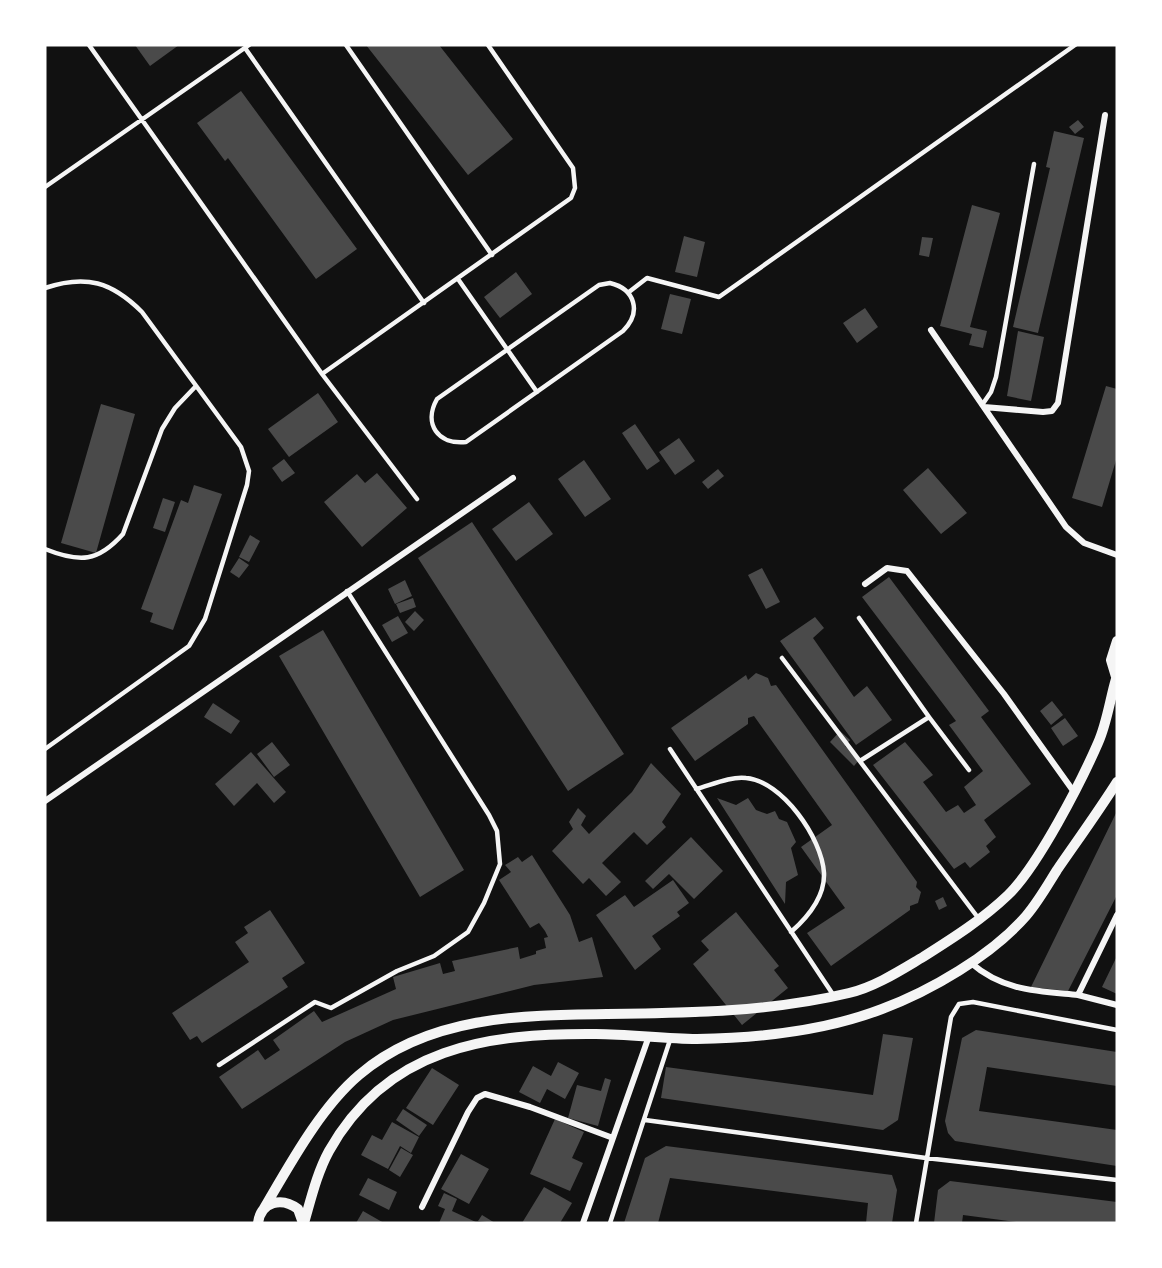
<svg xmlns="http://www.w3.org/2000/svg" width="1162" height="1268" font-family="'Work Sans',sans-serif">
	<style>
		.building { fill: #4a4a4a }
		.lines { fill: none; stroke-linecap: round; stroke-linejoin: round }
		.service { stroke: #f5f5f5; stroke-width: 4.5 }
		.minor { stroke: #f5f5f5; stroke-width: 6 }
		.tertiary { stroke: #f5f5f5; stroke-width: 10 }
	</style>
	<rect width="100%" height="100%" fill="#111"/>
	<!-- building -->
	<path class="building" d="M 135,45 L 179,45 L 150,66 Z
		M 366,45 L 439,45 L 513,139 L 468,175 Z
		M 241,91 L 357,249 L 316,279 L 228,158 L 225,161 L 197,123 Z
		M 1078,120 L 1084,127 L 1075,134 L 1069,127 Z
		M 1054,131 L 1084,138 L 1038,333 L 1013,327 L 1050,168 L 1046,167 Z
		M 972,205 L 1000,213 L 970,327 L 987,331 L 983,348 L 969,345 L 972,334 L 940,326 Z
		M 684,236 L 705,242 L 697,277 L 675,272 Z
		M 922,237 L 933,238 L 929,257 L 919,255 Z
		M 516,272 L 532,294 L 500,318 L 484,297 Z
		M 670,294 L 691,299 L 682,334 L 661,329 Z
		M 865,308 L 878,327 L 857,343 L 843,323 Z
		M 1018,331 L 1044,337 L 1031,401 L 1007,396 Z
		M 1106,386 L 1117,389 L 1117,457 L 1102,507 L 1072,498 Z
		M 318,393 L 338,422 L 289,457 L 268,429 Z
		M 101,404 L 135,414 L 96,553 L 61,543 Z
		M 635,424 L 660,461 L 647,470 L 622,433 Z
		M 679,438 L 695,461 L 675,475 L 659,452 Z
		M 284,459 L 295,473 L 282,482 L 272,468 Z
		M 584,460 L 611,499 L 585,517 L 558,479 Z
		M 928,468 L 967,513 L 941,534 L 903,490 Z
		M 718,469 L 724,476 L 708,489 L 702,482 Z
		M 377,473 L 407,508 L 362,547 L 324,502 L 357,474 L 365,483 Z
		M 194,485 L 222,494 L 173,630 L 150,622 L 153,613 L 141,609 L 181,500 L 188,503 Z
		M 163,498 L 175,502 L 165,532 L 153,528 Z
		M 529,502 L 553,534 L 516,561 L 492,529 Z
		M 472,522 L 624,754 L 568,791 L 418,558 Z
		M 250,535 L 260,541 L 249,562 L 239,557 Z
		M 239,558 L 249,565 L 239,578 L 230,572 Z
		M 762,568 L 780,602 L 766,609 L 748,575 Z
		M 889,577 L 989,711 L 981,717 L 1031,784 L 984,820 L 996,837 L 986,846 L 990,852 L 970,868 L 965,862 L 954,869 L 873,765 L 905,742 L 933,775 L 923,782 L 946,812 L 958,805 L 964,813 L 976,805 L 964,787 L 983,771 L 949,725 L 956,721 L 862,597 Z
		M 405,580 L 412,596 L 395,604 L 388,589 Z
		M 413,598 L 416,607 L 400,613 L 396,604 Z
		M 415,611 L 424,620 L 414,631 L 405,622 Z
		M 398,616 L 408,633 L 392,642 L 382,625 Z
		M 815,617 L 824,628 L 813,638 L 854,697 L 867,686 L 892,720 L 856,745 L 780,641 Z
		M 323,630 L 464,870 L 420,897 L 279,656 Z
		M 756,673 L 768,678 L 771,686 L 776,685 L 917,882 L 916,887 L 921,892 L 918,903 L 910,906 L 910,910 L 831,966 L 807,933 L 845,908 L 801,847 L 832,825 L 754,716 L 748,718 L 748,724 L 695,761 L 671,728 L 746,675 L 748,680 Z
		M 1052,701 L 1063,715 L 1051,725 L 1040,711 Z
		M 213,703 L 240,721 L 231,734 L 204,717 Z
		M 1065,718 L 1078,736 L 1063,746 L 1051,728 Z
		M 840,731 L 850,740 L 845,746 L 860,759 L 854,766 L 830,742 Z
		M 272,742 L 290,765 L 274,777 L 257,754 Z
		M 251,752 L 286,792 L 274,803 L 257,783 L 234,806 L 215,784 Z
		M 651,763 L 681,794 L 662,822 L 666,827 L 647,845 L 634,832 L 602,863 L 621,882 L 606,896 L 589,878 L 583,884 L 552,851 L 573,829 L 569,822 L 578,808 L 586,816 L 581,825 L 589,834 L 632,792 Z
		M 717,798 L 736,805 L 748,798 L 756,810 L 767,814 L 775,811 L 779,819 L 787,822 L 796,842 L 791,848 L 798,875 L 786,882 L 785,904 Z
		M 1117,811 L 1117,895 L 1068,991 L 1031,987 Z
		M 691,837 L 723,871 L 694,899 L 669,874 L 653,889 L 645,881 Z
		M 532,855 L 570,915 L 579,942 L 592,937 L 603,977 L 534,985 L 393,1020 L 345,1042 L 242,1109 L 219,1077 L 258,1050 L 265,1060 L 280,1050 L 273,1040 L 314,1011 L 322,1022 L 396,989 L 393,977 L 440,963 L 443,974 L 455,971 L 452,961 L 518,947 L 520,959 L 536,954 L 536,951 L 546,948 L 544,938 L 548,937 L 545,931 L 539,923 L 530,928 L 499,880 L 511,872 L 505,865 L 518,857 L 522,862 Z
		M 673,880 L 689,903 L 677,912 L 680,916 L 652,936 L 661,949 L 635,970 L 596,915 L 625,895 L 634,907 Z
		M 943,897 L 947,906 L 939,910 L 935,901 Z
		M 270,910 L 305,963 L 282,978 L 288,987 L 202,1043 L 197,1036 L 190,1040 L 172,1013 L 249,962 L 235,942 L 248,933 L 244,927 Z
		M 736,912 L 779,966 L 774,970 L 788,988 L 742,1025 L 693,964 L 709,950 L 701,941 Z
		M 1117,956 L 1117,994 L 1102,987 Z
		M 976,1030 L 1117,1052 L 1117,1086 L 987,1067 L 979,1111 L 1117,1130 L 1117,1166 L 955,1141 L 948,1133 L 945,1121 L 962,1038 Z
		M 883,1034 L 913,1038 L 898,1120 L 883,1130 L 661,1098 L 666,1067 L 873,1095 Z
		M 558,1062 L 579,1073 L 565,1099 L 547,1089 L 540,1103 L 519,1092 L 533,1066 L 551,1076 Z
		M 432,1068 L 459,1085 L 433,1125 L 406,1108 Z
		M 605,1078 L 611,1080 L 598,1126 L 568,1118 L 577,1085 L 601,1091 Z
		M 403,1109 L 427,1125 L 419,1136 L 396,1120 Z
		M 555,1119 L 584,1132 L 572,1158 L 583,1163 L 570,1191 L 530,1174 Z
		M 392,1122 L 419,1137 L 411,1153 L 400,1146 L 388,1169 L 361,1155 L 372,1135 L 382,1140 Z
		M 666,1146 L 892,1175 L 897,1190 L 892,1223 L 866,1223 L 868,1203 L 670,1178 L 658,1223 L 624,1223 L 645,1158 Z
		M 401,1148 L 413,1155 L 400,1177 L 389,1170 Z
		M 461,1154 L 489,1169 L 469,1204 L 441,1189 Z
		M 368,1178 L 397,1192 L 389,1210 L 359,1195 Z
		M 950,1181 L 1117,1202 L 1117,1223 L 1023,1223 L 963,1215 L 962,1223 L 934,1223 L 938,1190 Z
		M 544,1187 L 572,1203 L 560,1223 L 522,1223 Z
		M 444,1193 L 457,1199 L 452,1211 L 478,1223 L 439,1223 L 445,1209 L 438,1206 Z
		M 363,1211 L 384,1223 L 356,1223 Z
		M 482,1215 L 495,1223 L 478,1221 Z"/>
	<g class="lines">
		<!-- service -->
		<path class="service" d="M 89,45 L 322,374 L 417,499
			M 346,45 L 492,255
			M 245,48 L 424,303
			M 45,187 L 249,45
			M 458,279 L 537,392
			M 610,283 C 635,289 642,312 623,331 L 466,442 C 438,445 423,424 437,399 L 599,285 Z
			M 45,288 C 86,274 112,282 142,312 L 241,447 L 249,471 L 247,485 L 205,619 L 189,646 L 45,749
			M 629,292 L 647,278 L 719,297 L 1075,45
			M 322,374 L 571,198 L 575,188 L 573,168 L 488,45
			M 982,405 L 991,392 L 996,377 L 1034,164
			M 45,549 C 80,563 98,562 123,534 L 162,429 L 175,408 L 196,386
			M 859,618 L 929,717
			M 782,658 L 979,919
			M 670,749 L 834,996
			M 860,761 L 929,717 L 969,770
			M 696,789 C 711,785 731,776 746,778 C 782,781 822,838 824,873 C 825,897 808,917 791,932
			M 219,1065 L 315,1002 L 331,1008 L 397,971 L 434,956 L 468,932 L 484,903 L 500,864 L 497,831 L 489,815 L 347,591
			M 645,1120 L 926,1158 L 1117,1180
			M 610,1223 L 670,1040
			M 916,1223 L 951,1017 L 959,1004 L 973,1002 L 1117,1030"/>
		<!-- minor -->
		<path class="minor" d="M 931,330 L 1066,527 L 1084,543 L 1117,555
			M 984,407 L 1043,412 L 1052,411 L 1058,403 L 1105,115
			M 865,584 L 887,568 L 907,571 L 1004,694 L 1074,792
			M 45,801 L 513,478
			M 1117,915 L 1078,995 L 1117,1005
			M 971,963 C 1003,991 1038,991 1078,995
			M 422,1207 L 468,1112 L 477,1098 L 485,1094 L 530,1107 L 613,1138
			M 583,1223 L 649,1036"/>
		<!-- tertiary -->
		<path class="tertiary" d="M 1117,641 L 1111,660 L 1117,680
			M 263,1210 C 289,1166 320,1108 359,1075 C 428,1016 521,1015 607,1014 C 688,1013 770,1012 849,993 C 875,987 901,970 923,957 C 953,938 983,919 1008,895 C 1038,866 1081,782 1098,743 C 1107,723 1110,699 1116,679
			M 258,1223 C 261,1201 282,1197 298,1209 L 303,1223
			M 304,1223 C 311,1199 317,1173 329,1151 C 387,1047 488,1033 596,1034 C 630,1034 664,1039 697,1039 C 758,1038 825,1031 882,1009 C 930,991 991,956 1026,916 C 1038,902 1047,886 1057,870 C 1077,841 1098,812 1117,782"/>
	</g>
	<!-- border -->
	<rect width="1162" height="1268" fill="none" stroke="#ffffff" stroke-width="93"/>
</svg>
